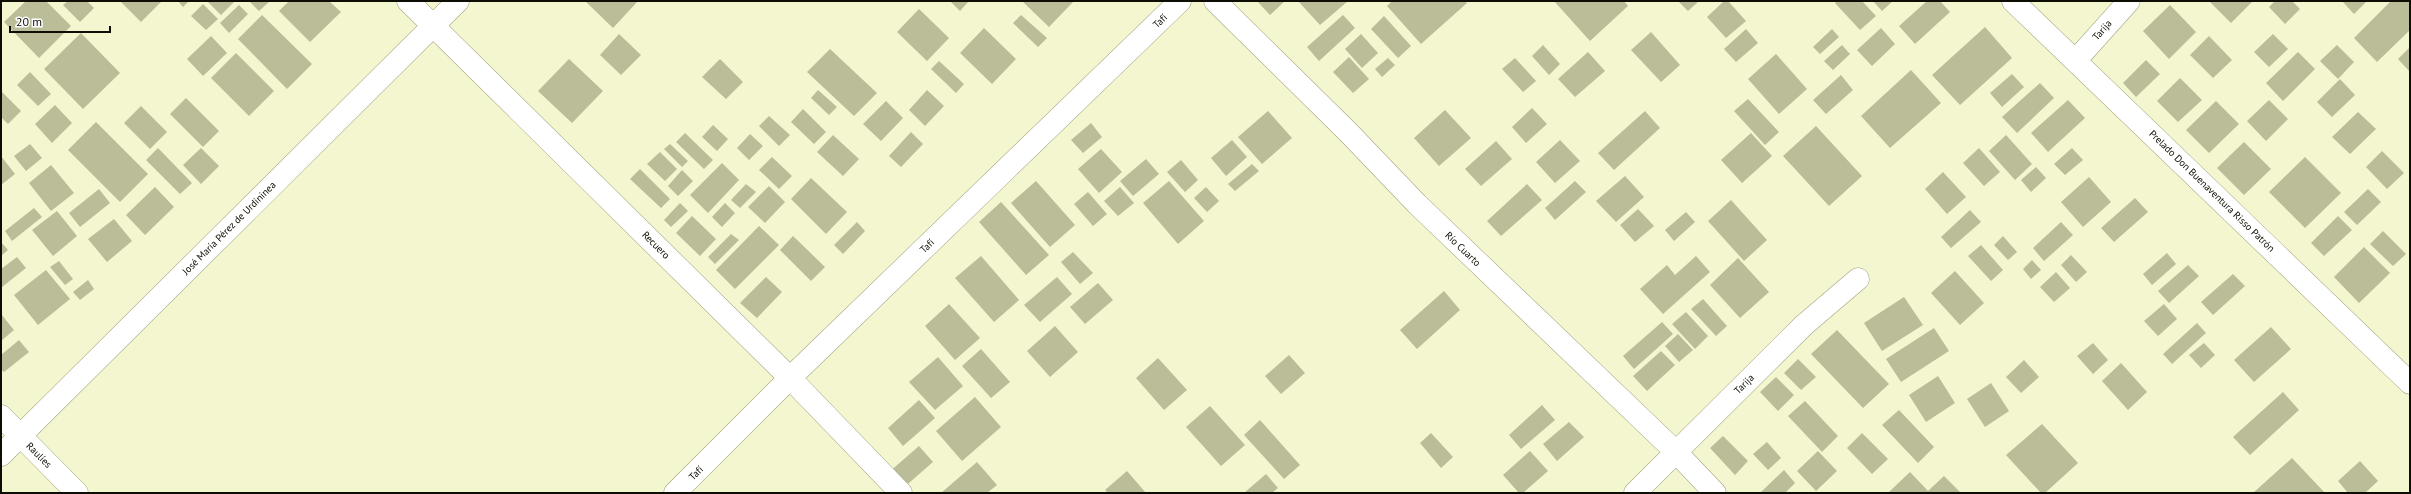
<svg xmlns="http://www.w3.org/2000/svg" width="2411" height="494" font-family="'PT Sans',sans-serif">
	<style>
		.building { fill: #bbbc98 }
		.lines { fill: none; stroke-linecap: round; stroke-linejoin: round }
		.minor-casing { stroke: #a2a380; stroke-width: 23 }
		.minor { stroke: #fff; stroke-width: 22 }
		.labels { text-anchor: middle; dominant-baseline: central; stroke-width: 3.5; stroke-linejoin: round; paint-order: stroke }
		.street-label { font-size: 10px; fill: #0d0d03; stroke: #fff }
	</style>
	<rect width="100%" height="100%" fill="#f4f6d0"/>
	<!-- building -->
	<path class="building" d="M 26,1 L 46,1 L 71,26 L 39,58 L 4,22 Z
		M 68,1 L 87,1 L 94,8 L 80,22 L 63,5 Z
		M 120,1 L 162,1 L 141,22 Z
		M 178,1 L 189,1 L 183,7 Z
		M 207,1 L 235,1 L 221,15 Z
		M 251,1 L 270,1 L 259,11 L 250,2 Z
		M 289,1 L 329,1 L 341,12 L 310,42 L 279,11 Z
		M 585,1 L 638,1 L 613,28 Z
		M 950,1 L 969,1 L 960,11 Z
		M 1022,1 L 1074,1 L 1049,27 Z
		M 1257,1 L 1285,1 L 1270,15 Z
		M 1298,1 L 1348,1 L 1320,25 Z
		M 1392,1 L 1465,1 L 1467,3 L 1421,44 L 1387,6 Z
		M 1554,1 L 1624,1 L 1628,6 L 1590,41 Z
		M 1678,1 L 1699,1 L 1688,11 Z
		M 1724,1 L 1728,1 L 1746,21 L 1726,38 L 1707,17 Z
		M 1837,1 L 1862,1 L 1876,16 L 1860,30 L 1835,3 Z
		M 1873,1 L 1893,1 L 1882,11 Z
		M 1927,1 L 1940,1 L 1950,12 L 1915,44 L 1899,26 Z
		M 2209,1 L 2253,1 L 2231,23 Z
		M 2275,1 L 2292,1 L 2300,9 L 2285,24 L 2269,7 Z
		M 2342,1 L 2367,1 L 2354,14 Z
		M 2391,1 L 2410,1 L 2410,30 L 2377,62 L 2354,38 Z
		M 203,4 L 218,19 L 206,30 L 191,16 Z
		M 239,5 L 248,14 L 229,33 L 220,23 Z
		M 2170,5 L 2196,32 L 2169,59 L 2143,31 Z
		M 919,9 L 949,38 L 927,61 L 897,32 Z
		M 262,15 L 312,64 L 287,89 L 238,39 Z
		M 1021,15 L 1047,38 L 1038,47 L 1013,23 Z
		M 1343,15 L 1355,28 L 1319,61 L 1307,47 Z
		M 1384,16 L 1411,46 L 1398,58 L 1371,29 Z
		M 1985,27 L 2012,58 L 1960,105 L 1932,75 Z
		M 984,28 L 1016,59 L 992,84 L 960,53 Z
		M 1881,28 L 1895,44 L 1872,66 L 1857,50 Z
		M 1746,29 L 1758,43 L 1736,62 L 1724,49 Z
		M 1832,29 L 1839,37 L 1820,54 L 1813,47 Z
		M 1651,32 L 1680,65 L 1661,82 L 1631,50 Z
		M 81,33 L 120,73 L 83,109 L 44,69 Z
		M 619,34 L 641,55 L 621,75 L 600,55 Z
		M 1361,34 L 1378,53 L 1362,68 L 1345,49 Z
		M 2273,34 L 2288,49 L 2269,67 L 2254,52 Z
		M 211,36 L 227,53 L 203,76 L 187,59 Z
		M 2209,36 L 2232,60 L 2213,78 L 2190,55 Z
		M 1543,45 L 1560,64 L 1549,75 L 1532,56 Z
		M 1842,45 L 1850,54 L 1833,70 L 1824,61 Z
		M 2337,45 L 2354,62 L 2338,79 L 2320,61 Z
		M 2410,47 L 2410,72 L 2398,59 Z
		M 830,49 L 877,93 L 854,116 L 807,72 Z
		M 1588,52 L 1605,71 L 1575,97 L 1558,79 Z
		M 2298,52 L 2315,69 L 2283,101 L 2266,83 Z
		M 236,53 L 274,91 L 249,116 L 211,78 Z
		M 1776,54 L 1807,89 L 1779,114 L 1748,79 Z
		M 1349,57 L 1369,79 L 1353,93 L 1333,72 Z
		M 1388,58 L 1395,65 L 1382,77 L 1375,69 Z
		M 1515,58 L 1536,81 L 1523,92 L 1502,69 Z
		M 569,59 L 603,91 L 572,123 L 538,91 Z
		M 720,59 L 743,82 L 726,99 L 702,77 Z
		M 2146,60 L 2160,74 L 2136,97 L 2123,83 Z
		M 939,61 L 964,84 L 956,93 L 931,69 Z
		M 1911,70 L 1941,103 L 1890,148 L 1861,116 Z
		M 30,72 L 51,94 L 38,106 L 17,85 Z
		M 2012,74 L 2024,87 L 2002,107 L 1990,93 Z
		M 1841,75 L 1853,90 L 1826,114 L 1813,100 Z
		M 2180,78 L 2202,100 L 2178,122 L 2157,101 Z
		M 2340,79 L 2355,95 L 2332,117 L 2317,102 Z
		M 2040,83 L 2054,98 L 2017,133 L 2002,117 Z
		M 818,90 L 837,107 L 829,115 L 811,98 Z
		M 927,90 L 944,106 L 925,126 L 909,110 Z
		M 1,91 L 21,111 L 8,124 L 1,117 Z
		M 186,98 L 219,131 L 203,147 L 170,114 Z
		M 1748,99 L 1779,132 L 1765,145 L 1734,111 Z
		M 2068,100 L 2085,118 L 2048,152 L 2031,133 Z
		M 2269,100 L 2288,119 L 2266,141 L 2247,121 Z
		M 886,101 L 903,118 L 881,141 L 863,124 Z
		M 2216,101 L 2239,124 L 2209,153 L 2186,130 Z
		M 55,105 L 72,123 L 52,143 L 35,124 Z
		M 141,106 L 167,132 L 150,149 L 124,123 Z
		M 1532,108 L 1547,124 L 1526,143 L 1512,127 Z
		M 803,109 L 826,132 L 814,144 L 791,122 Z
		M 1445,110 L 1471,138 L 1439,166 L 1414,138 Z
		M 1268,111 L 1292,138 L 1262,164 L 1238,137 Z
		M 1645,111 L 1660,128 L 1614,170 L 1598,153 Z
		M 2358,112 L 2376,129 L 2350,154 L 2332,137 Z
		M 769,116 L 790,135 L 779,146 L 759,126 Z
		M 96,122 L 148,174 L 120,202 L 68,150 Z
		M 1091,123 L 1102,137 L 1083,153 L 1071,140 Z
		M 713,125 L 728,139 L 717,151 L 702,137 Z
		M 1816,126 L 1862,176 L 1829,206 L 1783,156 Z
		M 911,132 L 923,144 L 901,167 L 889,156 Z
		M 685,133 L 713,160 L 704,169 L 676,142 Z
		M 1751,133 L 1772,156 L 1742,183 L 1721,160 Z
		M 750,134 L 763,146 L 749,160 L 737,148 Z
		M 833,135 L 859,159 L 843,176 L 817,152 Z
		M 2006,135 L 2032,164 L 2015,180 L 1989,151 Z
		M 1232,140 L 1247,157 L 1226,176 L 1211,158 Z
		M 1560,140 L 1580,161 L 1555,183 L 1536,162 Z
		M 1496,141 L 1512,159 L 1481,186 L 1465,169 Z
		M 2244,142 L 2271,169 L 2244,195 L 2217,168 Z
		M 30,144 L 42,158 L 26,171 L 14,156 Z
		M 670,144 L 688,161 L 682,167 L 664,149 Z
		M 158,148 L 192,183 L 180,194 L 146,160 Z
		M 201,148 L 219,166 L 201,184 L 183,165 Z
		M 1979,148 L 2000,172 L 1984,186 L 1963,163 Z
		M 2072,148 L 2083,160 L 2065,175 L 2054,164 Z
		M 1101,149 L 1122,172 L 1099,193 L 1078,169 Z
		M 2382,151 L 2404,173 L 2387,189 L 2366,167 Z
		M 660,152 L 677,169 L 665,181 L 647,164 Z
		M 1,156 L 15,174 L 1,185 Z
		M 772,157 L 792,176 L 779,189 L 759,170 Z
		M 2305,157 L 2341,193 L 2305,228 L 2269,192 Z
		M 1146,159 L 1159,174 L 1133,196 L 1120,181 Z
		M 1181,160 L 1198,180 L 1185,192 L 1167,172 Z
		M 722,163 L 739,180 L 708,213 L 690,195 Z
		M 1252,164 L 1259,171 L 1235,191 L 1228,184 Z
		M 51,165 L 74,193 L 51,211 L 29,183 Z
		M 2036,167 L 2046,178 L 2031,192 L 2021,180 Z
		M 640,169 L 670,199 L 661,208 L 630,179 Z
		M 682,170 L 693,181 L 678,196 L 668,186 Z
		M 1943,172 L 1966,197 L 1947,214 L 1925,189 Z
		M 1625,176 L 1644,197 L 1616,222 L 1596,201 Z
		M 2089,177 L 2111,202 L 2083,227 L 2061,202 Z
		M 811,178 L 847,212 L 826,234 L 791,199 Z
		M 1036,181 L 1075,225 L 1050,247 L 1011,203 Z
		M 1169,181 L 1204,221 L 1178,244 L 1143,203 Z
		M 1575,181 L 1586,192 L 1555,220 L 1545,208 Z
		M 746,184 L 756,192 L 740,208 L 731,200 Z
		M 1527,184 L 1542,200 L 1501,236 L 1487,221 Z
		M 769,186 L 785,202 L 765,223 L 748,207 Z
		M 155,187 L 174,207 L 145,235 L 126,215 Z
		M 1120,187 L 1134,203 L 1118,216 L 1104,201 Z
		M 1206,187 L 1219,201 L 1207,212 L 1194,198 Z
		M 99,189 L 110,203 L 80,227 L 69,213 Z
		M 2368,189 L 2381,202 L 2357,225 L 2344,212 Z
		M 1088,192 L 1107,214 L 1093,226 L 1074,204 Z
		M 2135,198 L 2148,212 L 2114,242 L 2101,228 Z
		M 1731,200 L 1767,240 L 1744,261 L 1708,221 Z
		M 1001,202 L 1049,255 L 1026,275 L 979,222 Z
		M 680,203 L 688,211 L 671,227 L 664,220 Z
		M 725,203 L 735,213 L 722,227 L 712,217 Z
		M 34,208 L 42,217 L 12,241 L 5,231 Z
		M 1638,209 L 1654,226 L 1635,242 L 1620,225 Z
		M 1970,210 L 1981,222 L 1951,248 L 1941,237 Z
		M 57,211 L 77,236 L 53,256 L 32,230 Z
		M 1686,212 L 1695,222 L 1674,241 L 1665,230 Z
		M 692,216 L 716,239 L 700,256 L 676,233 Z
		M 2338,216 L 2352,230 L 2324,256 L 2311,243 Z
		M 114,219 L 132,241 L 107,262 L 88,239 Z
		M 857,222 L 865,231 L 843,254 L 834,245 Z
		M 2061,222 L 2073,235 L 2044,261 L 2033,248 Z
		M 759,226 L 779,245 L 735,289 L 716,270 Z
		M 2383,231 L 2406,254 L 2393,266 L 2370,244 Z
		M 731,234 L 739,240 L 715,264 L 708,257 Z
		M 793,236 L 825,267 L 811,281 L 780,250 Z
		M 2003,236 L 2017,252 L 2008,260 L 1994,245 Z
		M 1,242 L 8,250 L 1,256 Z
		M 1981,245 L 2003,270 L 1991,281 L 1968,256 Z
		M 2364,247 L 2390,273 L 2359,303 L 2334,277 Z
		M 1073,252 L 1093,273 L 1080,284 L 1061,262 Z
		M 2167,253 L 2176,264 L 2152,285 L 2143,274 Z
		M 2071,255 L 2087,272 L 2076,282 L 2061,265 Z
		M 981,256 L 1019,300 L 994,322 L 955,278 Z
		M 1696,256 L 1710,272 L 1663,314 L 1640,289 L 1667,265 L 1675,275 Z
		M 17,257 L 26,268 L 2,287 L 1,269 Z
		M 1738,258 L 1769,292 L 1740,318 L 1710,285 Z
		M 2032,260 L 2041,270 L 2031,279 L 2023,269 Z
		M 59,261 L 73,279 L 65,285 L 50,267 Z
		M 2188,265 L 2199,276 L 2169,303 L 2158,291 Z
		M 46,270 L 70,299 L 38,325 L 14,295 Z
		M 1955,271 L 1984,303 L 1960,325 L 1931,293 Z
		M 2056,272 L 2070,288 L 2054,302 L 2040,287 Z
		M 2233,274 L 2245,286 L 2213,315 L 2201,302 Z
		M 766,277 L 782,292 L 757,318 L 740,303 Z
		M 1057,277 L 1072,294 L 1040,322 L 1024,305 Z
		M 88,280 L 94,289 L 80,300 L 73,292 Z
		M 1098,283 L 1113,300 L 1085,324 L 1070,307 Z
		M 1444,291 L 1460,310 L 1417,349 L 1400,330 Z
		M 1904,297 L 1923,325 L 1882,351 L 1864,323 Z
		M 1703,299 L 1727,326 L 1716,336 L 1691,309 Z
		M 949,304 L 980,338 L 955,360 L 925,326 Z
		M 2164,304 L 2177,319 L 2158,336 L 2144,321 Z
		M 1686,312 L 1708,336 L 1695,349 L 1672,324 Z
		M 1,314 L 14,330 L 1,341 Z
		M 1662,322 L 1673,334 L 1634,369 L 1623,356 Z
		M 2197,323 L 2206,333 L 2172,364 L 2163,354 Z
		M 1055,326 L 1078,352 L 1050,377 L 1027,351 Z
		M 2271,327 L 2291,349 L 2254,382 L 2234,360 Z
		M 1934,328 L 1949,351 L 1901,382 L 1886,359 Z
		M 1837,330 L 1889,384 L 1863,408 L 1811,354 Z
		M 1678,334 L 1693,350 L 1679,362 L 1665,346 Z
		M 19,340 L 29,352 L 4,372 L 1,369 L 1,355 Z
		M 2093,343 L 2108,360 L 2093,374 L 2077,356 Z
		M 2204,343 L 2215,355 L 2201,368 L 2189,355 Z
		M 981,349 L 1010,382 L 991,398 L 962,366 Z
		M 1661,351 L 1675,365 L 1647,391 L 1633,376 Z
		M 1289,355 L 1305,373 L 1281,394 L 1265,376 Z
		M 938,357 L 963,386 L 935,410 L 909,382 Z
		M 1158,358 L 1187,390 L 1164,410 L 1136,378 Z
		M 1798,359 L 1816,377 L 1801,390 L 1784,373 Z
		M 2024,360 L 2039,377 L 2021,393 L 2006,377 Z
		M 2121,363 L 2147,392 L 2128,410 L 2102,381 Z
		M 1938,376 L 1955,403 L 1926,422 L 1909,395 Z
		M 1776,377 L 1794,395 L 1778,411 L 1760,392 Z
		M 1991,383 L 2009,411 L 1985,427 L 1967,399 Z
		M 2283,392 L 2299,410 L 2250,455 L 2233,437 Z
		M 975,397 L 1001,427 L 962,461 L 936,431 Z
		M 919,400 L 935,418 L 903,446 L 888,428 Z
		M 1805,401 L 1838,436 L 1822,452 L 1788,416 Z
		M 1542,405 L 1555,420 L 1521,449 L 1509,435 Z
		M 1210,406 L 1245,445 L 1221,466 L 1186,427 Z
		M 1899,410 L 1934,447 L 1918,463 L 1882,425 Z
		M 1260,420 L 1300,465 L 1284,479 L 1244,435 Z
		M 1569,422 L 1584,437 L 1557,461 L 1543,444 Z
		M 2042,424 L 2078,463 L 2045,493 L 2041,493 L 2006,455 Z
		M 1431,433 L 1453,457 L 1441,468 L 1420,443 Z
		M 1862,433 L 1888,459 L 1872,474 L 1847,448 Z
		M 1723,436 L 1748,461 L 1735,475 L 1710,448 Z
		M 1767,442 L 1781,458 L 1768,470 L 1753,454 Z
		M 919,446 L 933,462 L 902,489 L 888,473 Z
		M 1530,451 L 1548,471 L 1523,493 L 1519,493 L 1503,475 Z
		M 1818,451 L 1837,471 L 1816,491 L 1797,471 Z
		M 2292,458 L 2325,493 L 2253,493 Z
		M 2360,461 L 2378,481 L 2365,493 L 2348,493 L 2338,481 Z
		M 977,462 L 997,485 L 987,493 L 941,493 Z
		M 1784,470 L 1795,483 L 1785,493 L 1760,493 Z
		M 1127,471 L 1146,493 L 1108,493 L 1105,490 Z
		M 1910,472 L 1928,491 L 1944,476 L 1961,493 L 1891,493 L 1889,492 Z
		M 1266,474 L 1278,488 L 1272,493 L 1244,493 Z"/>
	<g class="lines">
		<!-- minor casing -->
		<g class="minor-casing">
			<path id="minor" d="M 408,1 L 790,378 L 901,493
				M 1215,1 L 1349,133 L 1417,204 L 1676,452 L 1715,493
				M 2013,1 L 2410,383
				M 2076,60 L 2129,1
				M 1,416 L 77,493
				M 1,455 L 458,1
				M 675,493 L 790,378 L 1180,1
				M 1635,493 L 1804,325 L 1858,279"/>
		</g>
		<!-- minor -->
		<use href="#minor" class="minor"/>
	</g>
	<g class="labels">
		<!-- street labels -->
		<g class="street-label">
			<text transform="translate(1160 21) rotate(-44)">Tafí</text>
			<text transform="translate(2102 30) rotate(-49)">Tarija</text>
			<text transform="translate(2212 191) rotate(44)">Prelado Don Buenaventura Risso Patrón</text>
			<text transform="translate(229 228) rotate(-45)">José María Pérez de Urdininea</text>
			<text transform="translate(656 245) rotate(45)">Recuero</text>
			<text transform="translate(927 246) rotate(-44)">Tafí</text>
			<text transform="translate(1463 249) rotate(44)">Río Cuarto</text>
			<text transform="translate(1744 384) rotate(-45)">Tarija</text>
			<text transform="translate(39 455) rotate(45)">Raulíes</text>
			<text transform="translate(696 473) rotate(-45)">Tafí</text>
		</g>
	</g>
	<!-- border -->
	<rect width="2411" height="494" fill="none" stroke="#0d0d03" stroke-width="4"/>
	<!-- scale -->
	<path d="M10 26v6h100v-6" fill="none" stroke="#0d0d03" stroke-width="2"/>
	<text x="16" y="26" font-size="12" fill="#0d0d03" stroke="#ffffff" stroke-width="3" paint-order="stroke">20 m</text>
</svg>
